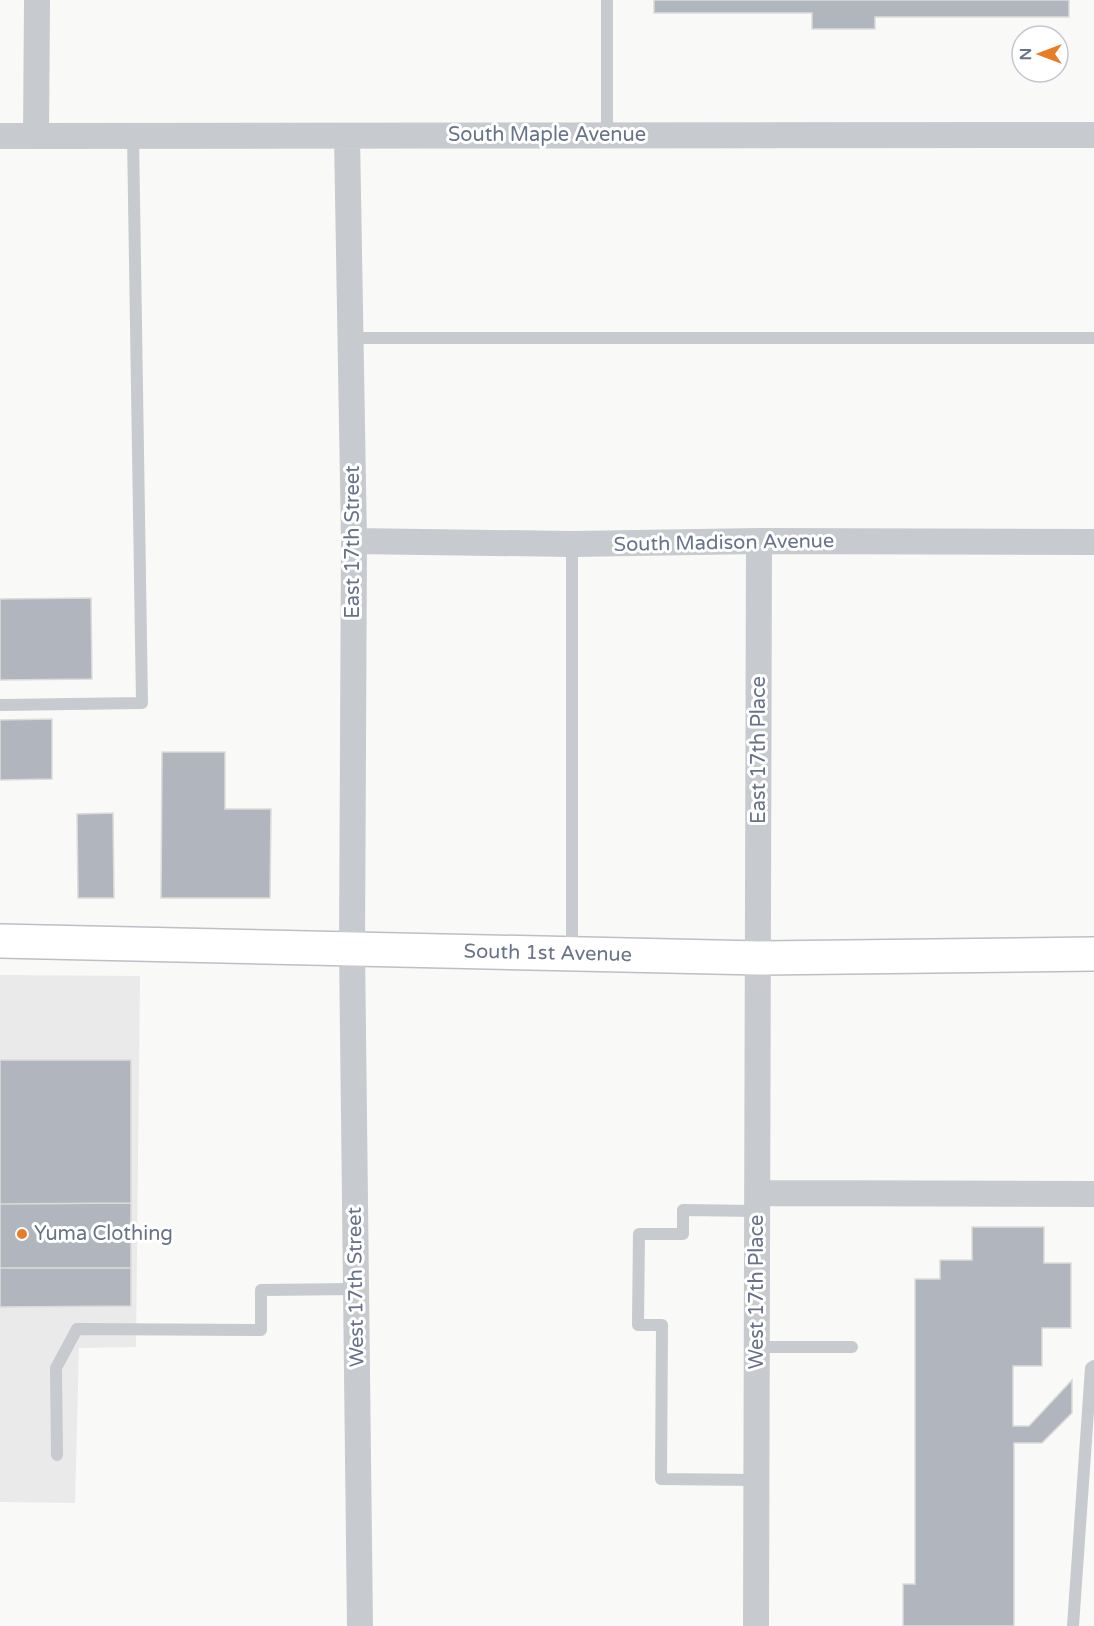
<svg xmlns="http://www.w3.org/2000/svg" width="1094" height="1626" font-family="'Varela Round',sans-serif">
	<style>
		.built { fill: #eaeaea }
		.building { fill: #b0b5be; stroke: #dbdbd9; stroke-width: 1.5 }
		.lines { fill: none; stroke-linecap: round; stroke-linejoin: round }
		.secondary-casing { stroke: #bcbfc5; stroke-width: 36 }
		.lane { stroke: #c7cace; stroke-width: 12 }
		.street { stroke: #c7cace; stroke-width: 26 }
		.secondary { stroke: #fff; stroke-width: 33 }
		.poi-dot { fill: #e87d28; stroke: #fff; stroke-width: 2 }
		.labels { text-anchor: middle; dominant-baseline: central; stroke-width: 6; stroke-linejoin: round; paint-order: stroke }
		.street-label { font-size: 20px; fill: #687389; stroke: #fff }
		.poi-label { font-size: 20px; fill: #687389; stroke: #fff; text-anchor: start }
	</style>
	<rect width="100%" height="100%" fill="#f9f9f7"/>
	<!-- built -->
	<path class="built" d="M 0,975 L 140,976 L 136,1347 L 79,1348 L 75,1503 L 0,1502 Z"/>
	<!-- building -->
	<path class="building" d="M 654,0 L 1069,0 L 1069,17 L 875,17 L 875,29 L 812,29 L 812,13 L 654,13 Z
		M 91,598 L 92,679 L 0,680 L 0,599 Z
		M 52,719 L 52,779 L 0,780 L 0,720 Z
		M 162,752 L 225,752 L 225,809 L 271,809 L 270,898 L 161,898 Z
		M 113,813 L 114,898 L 78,898 L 77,814 Z
		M 0,1060 L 131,1060 L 131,1203 L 0,1204 Z
		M 131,1203 L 131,1268 L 0,1268 L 0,1204 Z
		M 972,1227 L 1044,1227 L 1044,1263 L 1071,1263 L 1071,1328 L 1042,1328 L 1042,1366 L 1013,1366 L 1013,1426 L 1029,1426 L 1072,1380 L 1072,1413 L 1042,1443 L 1014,1443 L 1014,1626 L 903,1626 L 903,1584 L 915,1584 L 915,1279 L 940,1279 L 940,1260 L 972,1260 Z
		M 0,1268 L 131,1268 L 131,1306 L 0,1307 Z"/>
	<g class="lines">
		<!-- secondary casing -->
		<g class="secondary-casing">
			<g id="secondary">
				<path id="s1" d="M 0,941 L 759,958 L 1094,954"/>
			</g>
		</g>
		<!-- lane -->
		<path class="lane" d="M 607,135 L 607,0
			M 351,338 L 1094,338
			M 572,544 L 572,952
			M 0,705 L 142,703 L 133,136
			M 757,1347 L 852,1347
			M 57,1455 L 56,1368 L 77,1329 L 261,1330 L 261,1290 L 356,1289
			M 756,1480 L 661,1479 L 662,1325 L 638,1325 L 639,1234 L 683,1234 L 683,1210 L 758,1211
			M 1073,1626 L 1091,1368 L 1094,1366"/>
		<!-- street -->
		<path class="street" d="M 0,136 L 1094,135
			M 36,136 L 37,0
			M 347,136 L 354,541 L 352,948 L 360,1626
			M 354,541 L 572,544 L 759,541 L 1094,542
			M 758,1193 L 1094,1194
			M 756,1626 L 759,541"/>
		<!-- secondary -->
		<use href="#secondary" class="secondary"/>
	</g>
	<!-- markers -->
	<circle class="poi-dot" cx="22" cy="1234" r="6"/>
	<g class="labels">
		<!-- street labels -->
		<g class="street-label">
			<text x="547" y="135">South Maple Avenue</text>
			<text transform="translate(353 542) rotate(-90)">East 17th Street</text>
			<text transform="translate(724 543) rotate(-1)">South Madison Avenue</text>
			<text transform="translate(759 750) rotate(-90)">East 17th Place</text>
			<text stroke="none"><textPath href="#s1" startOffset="548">South 1st Avenue</textPath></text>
			<text transform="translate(356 1287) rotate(-91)">West 17th Street</text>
			<text transform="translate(757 1292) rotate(-90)">West 17th Place</text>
		</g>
		<!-- poi labels -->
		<g class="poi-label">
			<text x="34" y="1234">Yuma Clothing</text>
		</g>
	</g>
	<!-- north arrow -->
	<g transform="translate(1040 54) rotate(270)"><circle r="28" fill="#ffffff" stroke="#c3c7d0" stroke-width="1.5"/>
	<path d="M0-4.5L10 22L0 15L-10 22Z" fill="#e87d28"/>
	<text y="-9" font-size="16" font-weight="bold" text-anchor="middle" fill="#687389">N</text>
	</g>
</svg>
